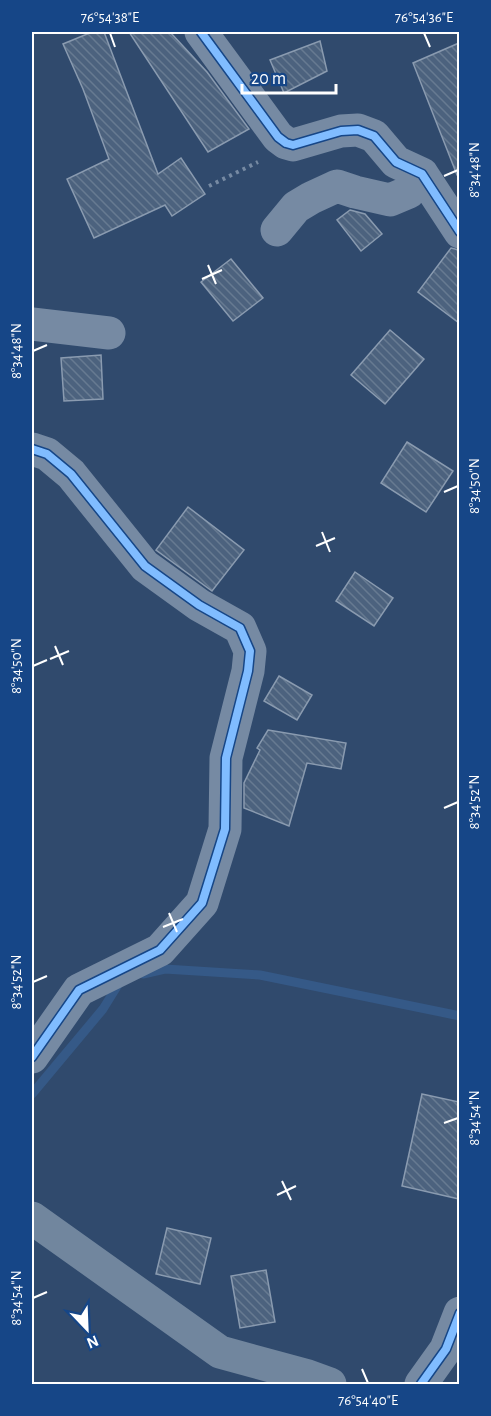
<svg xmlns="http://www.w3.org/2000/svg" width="491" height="1416" font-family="'Alegreya Sans',sans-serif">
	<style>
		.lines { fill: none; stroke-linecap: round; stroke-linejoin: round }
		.stream { stroke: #355987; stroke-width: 9 }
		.building { fill: url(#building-back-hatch); stroke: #8a9bb0; stroke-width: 1.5 }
		.path { stroke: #768aa3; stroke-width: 4; stroke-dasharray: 3 4.5; stroke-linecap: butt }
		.minor { stroke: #768aa3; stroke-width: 33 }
		.secondary { stroke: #71869e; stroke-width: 33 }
		.cycleway-casing { stroke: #164687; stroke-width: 11 }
		.cycleway { stroke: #80bcff; stroke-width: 8 }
		.ticks { fill: none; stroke: #fff; stroke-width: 2 }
		.neatline { fill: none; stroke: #fff; stroke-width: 2 }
		.ticks-label { font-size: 15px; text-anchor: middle; fill: #fff }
	</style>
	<defs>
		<pattern id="building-back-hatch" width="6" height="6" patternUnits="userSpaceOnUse" patternTransform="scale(1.5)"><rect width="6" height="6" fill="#4c627e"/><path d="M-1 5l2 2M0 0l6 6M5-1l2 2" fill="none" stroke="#677a91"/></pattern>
	</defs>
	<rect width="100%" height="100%" fill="#304a6d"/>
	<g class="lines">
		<!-- stream -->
		<path class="stream" d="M 143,974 L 165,969 L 260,975 L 460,1016
			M 32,1094 L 103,1009 L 121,980"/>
	</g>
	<!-- building -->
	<path class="building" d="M 92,32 L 104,32 L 158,174 L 181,158 L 205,194 L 172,216 L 165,205 L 94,238 L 67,179 L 109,159 L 83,89 L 63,44 Z
		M 129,32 L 170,32 L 207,72 L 249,129 L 208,152 Z
		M 320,41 L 327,71 L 284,93 L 270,60 Z
		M 459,43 L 459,175 L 457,175 L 413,63 Z
		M 350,210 L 365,214 L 382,234 L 361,251 L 337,220 Z
		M 451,248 L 459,250 L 459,323 L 418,292 Z
		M 231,259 L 263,298 L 233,321 L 201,282 Z
		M 390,330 L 424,359 L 385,404 L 351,375 Z
		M 101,355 L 103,399 L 64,401 L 61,358 Z
		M 407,442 L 453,471 L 426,512 L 381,483 Z
		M 188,507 L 244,550 L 212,591 L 156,550 Z
		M 355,572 L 393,598 L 374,626 L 336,601 Z
		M 279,676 L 312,695 L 297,720 L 264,701 Z
		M 268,730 L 346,743 L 341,769 L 307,763 L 289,826 L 244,808 L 244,783 L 260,750 L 257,748 Z
		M 422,1094 L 459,1102 L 459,1199 L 402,1186 Z
		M 167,1228 L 211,1238 L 200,1284 L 156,1274 Z
		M 266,1270 L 275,1322 L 240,1328 L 231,1276 Z"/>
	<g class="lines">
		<!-- path -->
		<path class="path" d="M 209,186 L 258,162"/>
		<!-- minor -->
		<path class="minor" d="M 201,32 L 278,137 L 286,143 L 293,145 L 341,131 L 358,130 L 374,136 L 396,162 L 422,174 L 460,232
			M 277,230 L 296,207 L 311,198 L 337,186 L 355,192 L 390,200 L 409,192 L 422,174
			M 32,324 L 109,333
			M 32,449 L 47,454 L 71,474 L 145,566 L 199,605 L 240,628 L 250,651 L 248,671 L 226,758 L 225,829 L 202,903 L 160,950 L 79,990 L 32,1057
			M 421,1384 L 446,1349 L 460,1313"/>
		<!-- secondary -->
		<path class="secondary" d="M 32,1218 L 220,1352 L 308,1376 L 330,1384"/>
		<!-- cycleway casing -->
		<g class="cycleway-casing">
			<path id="cycleway" d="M 201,32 L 278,137 L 286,143 L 293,145 L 341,131 L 358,130 L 374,136 L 396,162 L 422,174 L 460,232
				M 32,449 L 47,454 L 71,474 L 145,566 L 199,605 L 240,628 L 250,651 L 248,671 L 226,758 L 225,829 L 202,903 L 160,950 L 79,990 L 32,1057
				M 421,1384 L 446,1349 L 460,1313"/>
		</g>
		<!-- cycleway -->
		<use href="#cycleway" class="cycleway"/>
	</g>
	<!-- ticks -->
	<path class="ticks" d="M 110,33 L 115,47M 424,33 L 430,47M 444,176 L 458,170M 208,265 L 216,284M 202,279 L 222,270M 33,351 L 47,345M 444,492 L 458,486M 322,532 L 330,552M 316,546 L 335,538M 55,646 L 63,665M 50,659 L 69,651M 33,666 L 47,660M 444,808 L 458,802M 169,913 L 177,932M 163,927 L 183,919M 33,982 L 47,976M 444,1123 L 458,1118M 282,1181 L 291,1200M 277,1195 L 296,1186M 33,1298 L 47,1292M 362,1369 L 368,1383"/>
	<!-- border -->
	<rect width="491" height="1416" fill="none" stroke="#164687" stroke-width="66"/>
	<!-- north arrow -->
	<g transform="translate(87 1329) rotate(157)" stroke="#164687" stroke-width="4.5" paint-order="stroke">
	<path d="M0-4.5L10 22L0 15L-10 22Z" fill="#ffffff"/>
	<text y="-9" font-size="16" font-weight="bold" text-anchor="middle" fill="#ffffff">N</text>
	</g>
	<!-- scale -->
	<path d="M242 84v9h94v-9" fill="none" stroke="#ffffff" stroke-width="3"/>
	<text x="251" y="84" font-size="18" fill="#ffffff" stroke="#164687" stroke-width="4.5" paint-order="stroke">20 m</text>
	<rect x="33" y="33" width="425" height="1350" class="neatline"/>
	<g class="ticks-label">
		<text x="110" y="22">76°54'38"E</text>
		<text x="424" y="22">76°54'36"E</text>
		<text transform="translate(474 170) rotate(-90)" y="5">8°34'48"N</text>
		<text transform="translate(16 351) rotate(-90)" y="5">8°34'48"N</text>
		<text transform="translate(474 486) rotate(-90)" y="5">8°34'50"N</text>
		<text transform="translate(16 666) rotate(-90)" y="5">8°34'50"N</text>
		<text transform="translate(474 802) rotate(-90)" y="5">8°34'52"N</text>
		<text transform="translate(16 982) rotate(-90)" y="5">8°34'52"N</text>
		<text transform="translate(474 1118) rotate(-90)" y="5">8°34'54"N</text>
		<text transform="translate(16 1298) rotate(-90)" y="5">8°34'54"N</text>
		<text x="368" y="1405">76°54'40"E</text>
	</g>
</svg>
